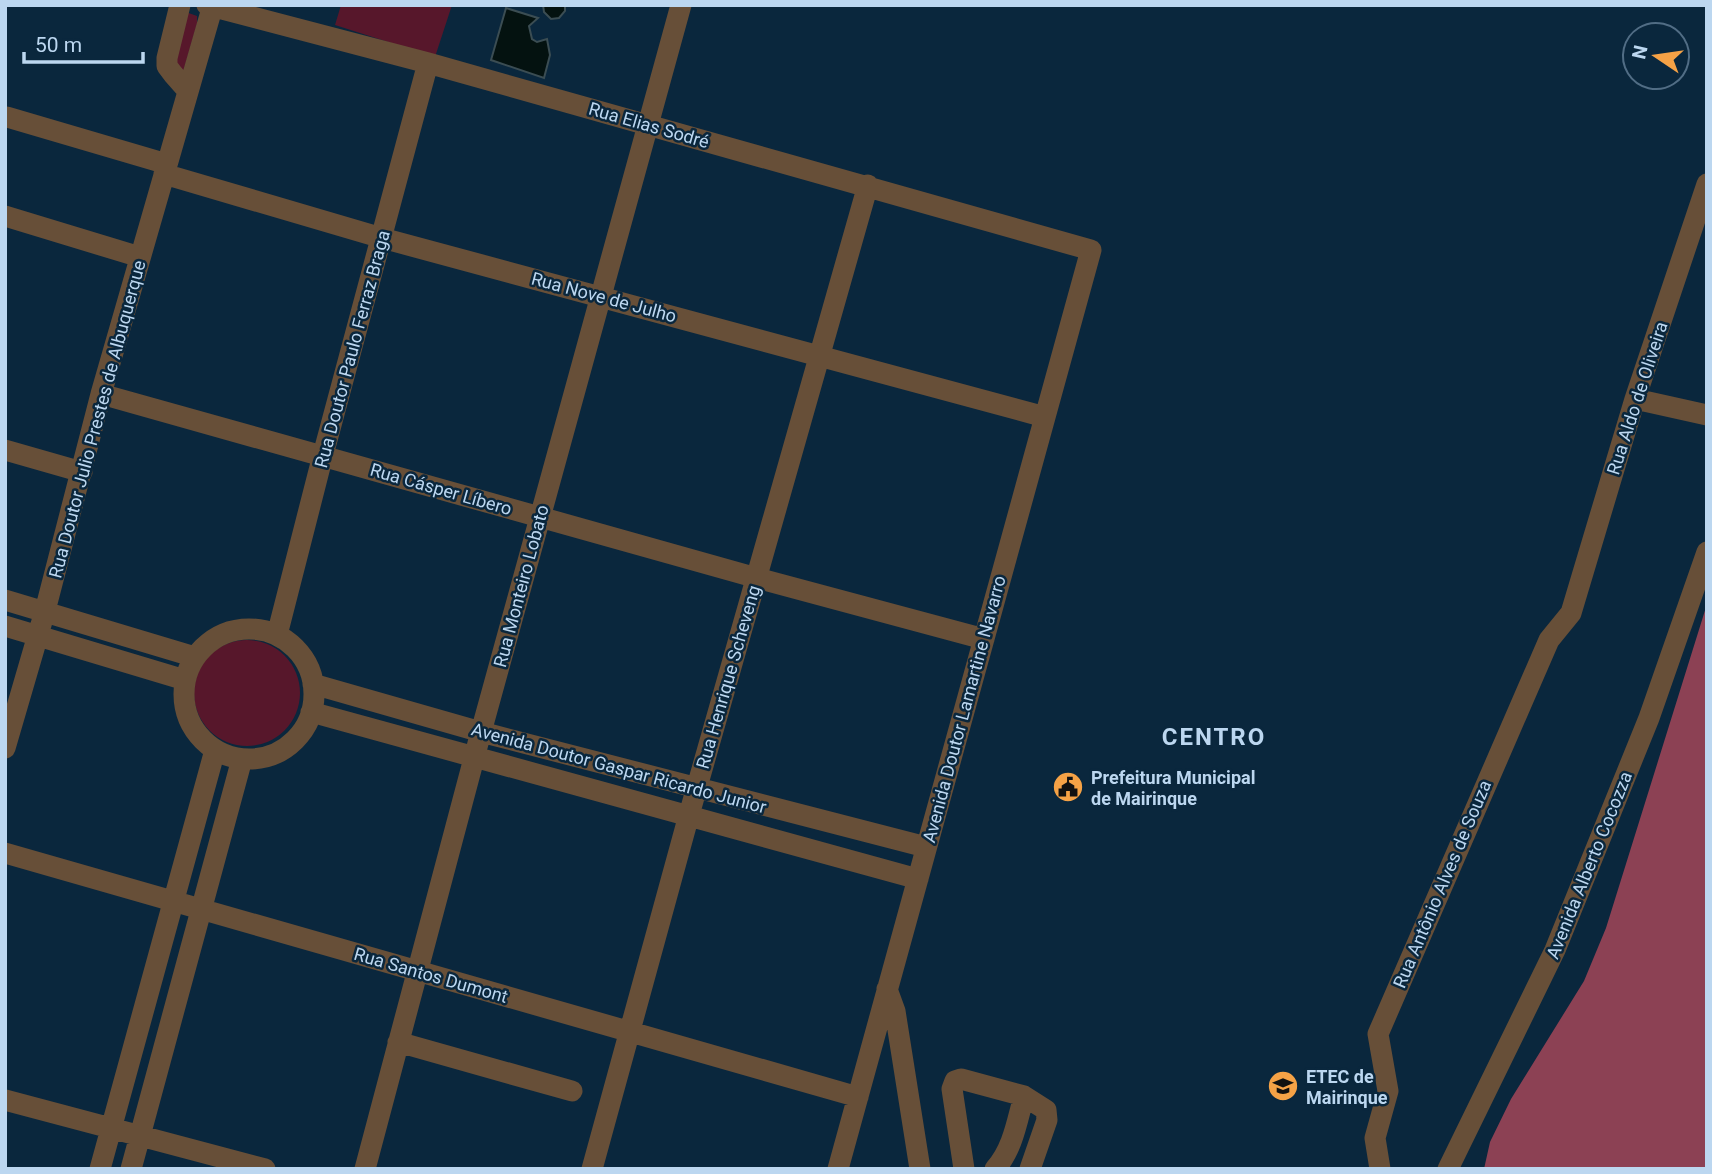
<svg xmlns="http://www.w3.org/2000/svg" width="1712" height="1174" font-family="Roboto,sans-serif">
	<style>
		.green { fill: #57172b }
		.forest { fill: #8c4154 }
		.water { fill: #041210; stroke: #3b4d53; stroke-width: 2 }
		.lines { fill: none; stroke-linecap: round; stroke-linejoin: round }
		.minor { stroke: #674f38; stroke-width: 21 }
		.labels { text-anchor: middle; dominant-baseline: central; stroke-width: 5; stroke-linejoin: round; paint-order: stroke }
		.street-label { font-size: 18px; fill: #bcd7f0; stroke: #0a273d }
		.poi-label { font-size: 18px; font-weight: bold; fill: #bcd7f0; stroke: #0a273d; text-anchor: start }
		.district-label { font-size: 24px; font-weight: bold; letter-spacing: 2px; fill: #bcd7f0; stroke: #0a273d }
	</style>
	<rect width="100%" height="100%" fill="#0a273d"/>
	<!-- green -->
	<path class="green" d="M 341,5 L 452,5 L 435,57 L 335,25 Z
		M 183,11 L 197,16 L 197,24 L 182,76 L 171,59 Z
		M194 693a53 53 0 1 1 106 0a53 53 0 1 1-106 0Z"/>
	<!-- forest -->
	<path class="forest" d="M 1707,604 L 1707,1169 L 1484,1169 L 1490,1142 L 1511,1099 L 1584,981 L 1606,928 Z"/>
	<!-- water -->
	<path class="water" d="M 543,5 L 565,5 L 565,11 L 559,18 L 551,19 L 544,12 Z
		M 506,8 L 538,18 L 529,26 L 532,39 L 537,42 L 547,39 L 550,55 L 544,78 L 491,60 Z"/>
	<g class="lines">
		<!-- minor -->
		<path class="minor" d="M 180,5 L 167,58 L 167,66 L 173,74 L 188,91
			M 207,5 L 428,63 L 1091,250 L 838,1169
			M 7,117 L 167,164
			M 164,174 L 382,238 L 1045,417
			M 5,216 L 140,257
			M 101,394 L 757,578 L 984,639
			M 1635,399 L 1707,415
			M 5,450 L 82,472
			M 5,600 L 195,657
			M 5,626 L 185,680
			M184 694a65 65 0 1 1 130 0a65 65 0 1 1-130 0Z
			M 277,635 L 323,455 L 428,63
			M 313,684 L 481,732 L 926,847
			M 311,712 L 918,879
			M 5,748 L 45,611 L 101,394 L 213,5
			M 5,853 L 858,1097
			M 887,989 L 895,1011 L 920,1169
			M 398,1042 L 572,1091
			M 5,1100 L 265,1169
			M 100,1169 L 215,750
			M 131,1169 L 242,759
			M 365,1169 L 481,732 L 681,5
			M 592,1169 L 689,815 L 868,185
			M 964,1169 L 952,1089 L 955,1081 L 961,1079 L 1024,1096 L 1046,1110 L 1047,1120 L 1030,1169
			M 995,1169 C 1013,1149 1017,1121 1024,1096
			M 1380,1169 L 1375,1138 L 1388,1091 L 1378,1034 L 1549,640 L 1571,613 L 1635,399 L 1707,184
			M 1448,1169 L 1555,950 L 1649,718 L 1707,552"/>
	</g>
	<!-- icons -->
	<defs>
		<g id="civic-disc" transform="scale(1.575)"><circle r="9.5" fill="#f5a246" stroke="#0a273d"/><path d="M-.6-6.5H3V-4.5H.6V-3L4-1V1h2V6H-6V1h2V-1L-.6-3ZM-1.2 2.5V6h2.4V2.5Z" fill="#111"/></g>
		<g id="university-disc" transform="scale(1.575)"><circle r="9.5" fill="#f5a246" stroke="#0a273d"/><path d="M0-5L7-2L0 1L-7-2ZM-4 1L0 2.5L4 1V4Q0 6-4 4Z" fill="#111"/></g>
	</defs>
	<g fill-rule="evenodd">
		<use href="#civic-disc" x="1068" y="787"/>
		<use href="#university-disc" x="1283" y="1086"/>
	</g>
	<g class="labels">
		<!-- street labels -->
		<g class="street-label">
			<text transform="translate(649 125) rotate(16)">Rua Elias Sodré</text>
			<text transform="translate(604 297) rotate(15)">Rua Nove de Julho</text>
			<text transform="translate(352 349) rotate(-75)">Rua Doutor Paulo Ferraz Braga</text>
			<text transform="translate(1637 398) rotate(-72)">Rua Aldo de Oliveira</text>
			<text transform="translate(97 419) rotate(-75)">Rua Doutor Julio Prestes de Albuquerque</text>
			<text transform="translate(441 489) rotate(16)">Rua Cásper Líbero</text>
			<text transform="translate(521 586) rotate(-75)">Rua Monteiro Lobato</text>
			<text transform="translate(728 677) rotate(-74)">Rua Henrique Scheveng</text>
			<text transform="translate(964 709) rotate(-75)">Avenida Doutor Lamartine Navarro</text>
			<text transform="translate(619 768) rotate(15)">Avenida Doutor Gaspar Ricardo Junior</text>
			<text transform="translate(1589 865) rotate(-68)">Avenida Alberto Cocozza</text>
			<text transform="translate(1442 884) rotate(-67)">Rua Antônio Alves de Souza</text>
			<text transform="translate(431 975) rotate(16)">Rua Santos Dumont</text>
		</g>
		<!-- poi labels -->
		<g class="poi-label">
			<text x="1091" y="777">Prefeitura Municipal<tspan x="1091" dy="21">de Mairinque</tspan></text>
			<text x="1306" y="1076">ETEC de<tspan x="1306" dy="21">Mairinque</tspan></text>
		</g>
		<!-- district labels -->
		<g class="district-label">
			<text x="1214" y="737">CENTRO</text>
		</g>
	</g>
	<!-- border -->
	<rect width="1712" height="1174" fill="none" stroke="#bcd7f0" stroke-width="14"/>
	<!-- north arrow -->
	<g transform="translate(1656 56) rotate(283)"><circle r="33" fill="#0a273d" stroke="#516d85" stroke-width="2"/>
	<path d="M0-5L12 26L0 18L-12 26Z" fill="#f5a246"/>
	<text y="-10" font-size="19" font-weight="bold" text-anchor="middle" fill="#bcd7f0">N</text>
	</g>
	<!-- scale -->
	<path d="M24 52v10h119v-10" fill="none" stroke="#bcd7f0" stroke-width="3.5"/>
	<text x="35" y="52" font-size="21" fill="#bcd7f0" stroke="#0a273d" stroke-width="5" paint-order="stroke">50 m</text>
</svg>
